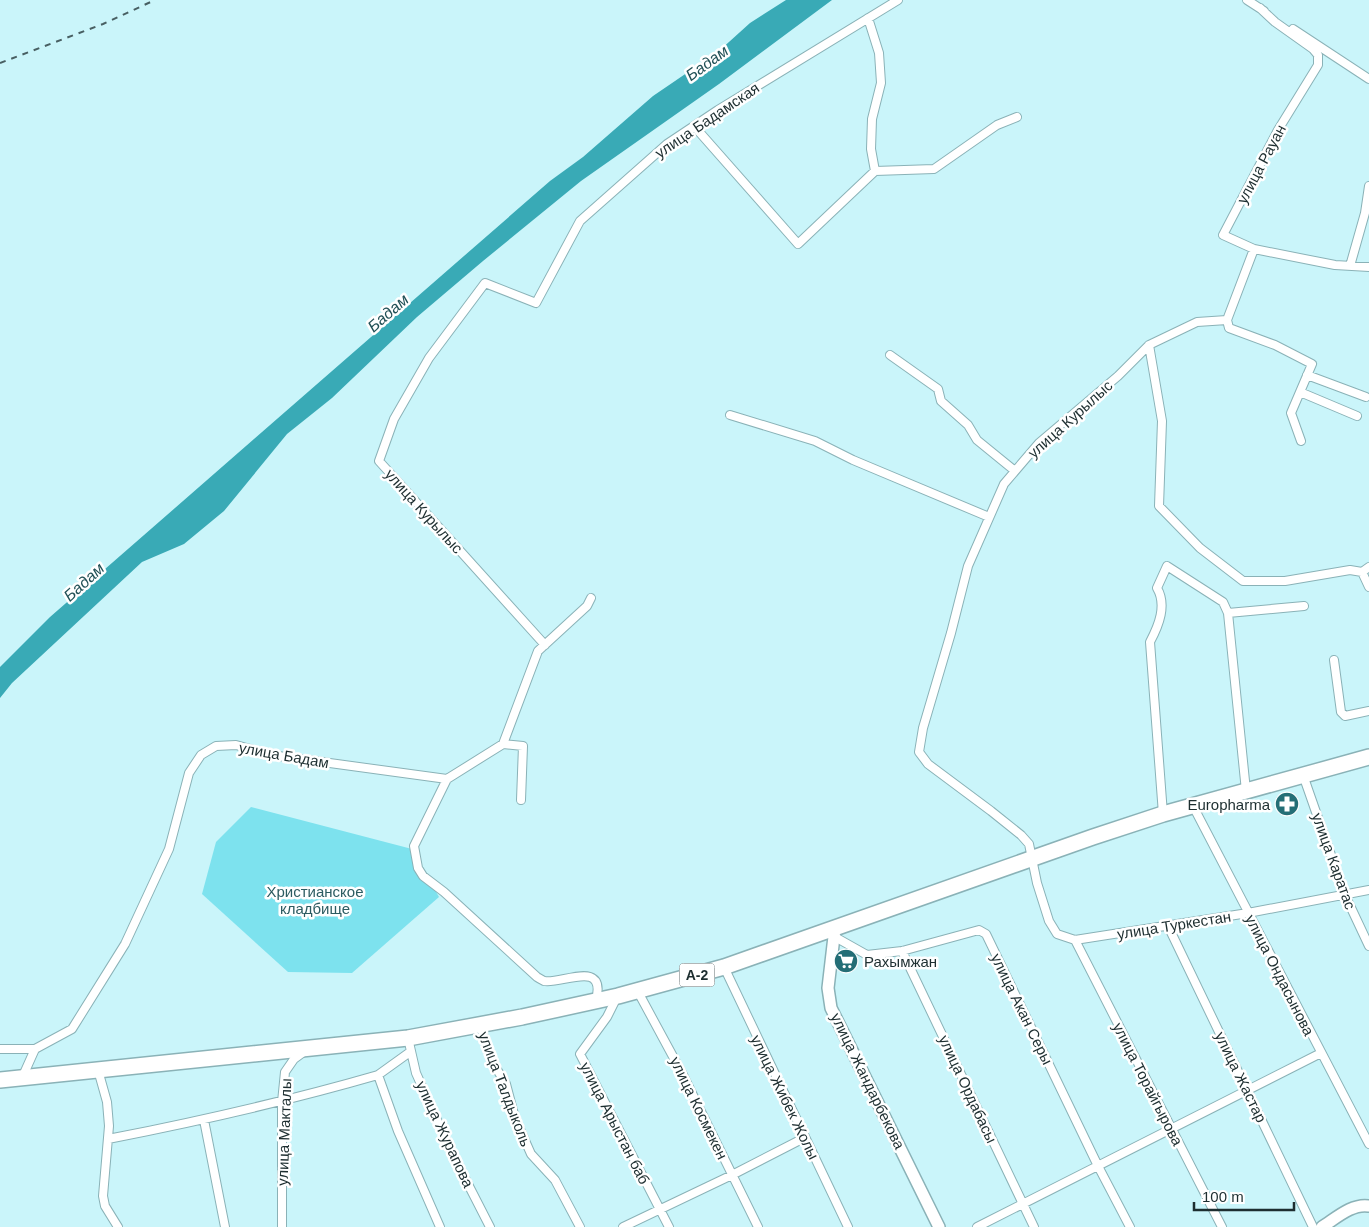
<svg xmlns="http://www.w3.org/2000/svg" width="1369" height="1227" font-family="Helvetica,sans-serif">
	<style>
		.green { fill: #7de2ee }
		.water { fill: #39aab6 }
		.lines { fill: none; stroke-linecap: round; stroke-linejoin: round }
		.street-casing { stroke: #8ab2b7; stroke-width: 10 }
		.secondary-casing { stroke: #8ab2b7; stroke-width: 14 }
		.highway-casing { stroke: #8ab2b7; stroke-width: 18 }
		.street { stroke: #fff; stroke-width: 8 }
		.secondary { stroke: #fff; stroke-width: 11 }
		.highway { stroke: #fff; stroke-width: 15 }
		.rail { stroke: #485f62; stroke-width: 2; stroke-dasharray: 6 6; stroke-linecap: butt }
		.labels { text-anchor: middle; dominant-baseline: central; stroke-width: 5; stroke-linejoin: round; paint-order: stroke }
		.shield { fill: #fff; stroke: #616d6e; stroke-width: 1 }
		.shield-label { font-size: 14px; font-weight: bold; fill: #1d2e30 }
		.street-label { font-size: 15px; fill: #1d2e30; stroke: #fff }
		.poi-label { font-size: 15px; fill: #1d2e30; stroke: #fff; text-anchor: end }
		.park-label { font-size: 15px; fill: #2d5c62; stroke: #fff }
		.water-label { font-size: 16px; font-style: italic; fill: #215056; stroke: #fff }
	</style>
	<rect width="100%" height="100%" fill="#caf5fa"/>
	<!-- green -->
	<path class="green" d="M 251,807 L 412,849 L 439,897 L 352,973 L 288,972 L 202,894 L 216,842 Z"/>
	<!-- water -->
	<path class="water" d="M 786,0 L 832,0 L 719,84 L 581,181 L 483,261 L 417,317 L 332,398 L 287,434 L 224,511 L 184,544 L 142,562 L 12,683 L 0,698 L 0,667 L 50,617 L 550,181 L 583,157 L 653,96 L 719,51 L 750,23 Z"/>
	<g class="lines">
		<!-- street casing -->
		<g class="street-casing">
			<path id="street" d="M 1247,0 L 1264,11
				M 1293,29 L 1369,79
				M 694,126 L 798,244 L 875,171 L 871,149 L 872,119 L 881,83 L 879,53 L 868,18
				M 875,171 L 934,169 L 997,125 L 1017,117
				M 1254,249 L 1223,235 L 1278,130 L 1318,65 L 1318,55 L 1313,49 L 1275,22 L 1260,8
				M 1350,266 L 1365,213 L 1369,186
				M 1369,267 L 1335,265 L 1254,249 L 1227,320 L 1197,322 L 1149,345 L 1118,376 L 1039,443 L 1004,484 L 968,566 L 951,633 L 923,728 L 919,752 L 928,764 L 991,811 L 1021,835 L 1029,844 L 1037,883 L 1049,921 L 1057,934 L 1075,940 L 1248,913 L 1369,890
				M 1227,320 L 1229,328 L 1275,345 L 1312,364 L 1291,413 L 1301,441
				M 1149,345 L 1162,421 L 1159,506 L 1200,548 L 1243,581 L 1285,581 L 1350,570 L 1362,572
				M 890,355 L 938,389 L 941,401 L 968,425 L 977,440 L 1015,471
				M 1307,375 L 1366,397
				M 1300,392 L 1357,416
				M 730,415 L 815,441 L 853,460 L 989,517
				M 1369,567 L 1362,572 L 1369,587
				M 545,645 L 379,461 L 394,419 L 429,358 L 485,283 L 536,303 L 580,221 L 667,144 L 718,110 L 898,0
				M 1334,660 L 1341,712 L 1345,716 L 1369,711
				M 503,744 L 523,746 L 521,800
				M 1303,775 L 1345,895 L 1369,946
				M 447,779 L 414,846 L 418,868 L 423,876 L 444,892 L 537,977 C 540,979 542,980 544,981 C 560,985 607,958 596,1000
				M 1246,791 L 1228,613 L 1304,606
				M 1193,806 L 1369,1144
				M 1163,814 L 1150,642 C 1159,625 1167,605 1157,588 L 1167,566 L 1223,602 L 1228,613
				M 1168,926 L 1313,1227
				M 835,937 L 867,955 L 902,951 L 979,930 L 986,934 L 1098,1166 L 1130,1227
				M 1075,940 L 1222,1227
				M 902,951 L 1034,1227
				M 724,967 L 848,1227
				M 637,990 L 683,1075 L 758,1227
				M 617,997 L 607,1017 L 580,1054 L 669,1227
				M 480,1025 L 491,1060 L 506,1084 L 515,1118 L 531,1154 L 555,1180 L 580,1227
				M 408,1038 L 416,1073 L 450,1149 L 490,1227
				M 0,1049 L 35,1049
				M 98,1070 L 107,1102 L 109,1126 L 103,1196 L 105,1206 L 118,1227
				M 378,1075 L 410,1052
				M 22,1078 L 35,1049 L 72,1029 L 125,944 L 169,849 L 189,773 L 201,755 L 216,746 L 236,745 L 271,755 L 447,779 L 503,744 L 538,651 L 587,606 L 591,598
				M 204,1120 L 225,1227
				M 108,1139 C 200,1121 288,1101 378,1075 L 398,1131 L 440,1227
				M 282,1227 L 282,1102 L 285,1072 L 294,1059 L 305,1051
				M 623,1227 L 732,1175 L 804,1138
				M 977,1227 L 1321,1053"/>
		</g>
		<!-- secondary casing -->
		<g class="secondary-casing">
			<path id="secondary" d="M 835,928 L 828,988 L 831,1008 L 939,1227
				M 1322,1227 C 1335,1219 1352,1203 1369,1206"/>
		</g>
		<!-- highway casing -->
		<g class="highway-casing">
			<path id="highway" d="M 0,1080 L 408,1038 L 522,1017 L 618,996 L 724,967 L 1093,837 L 1163,814 L 1369,757"/>
		</g>
		<!-- street -->
		<use href="#street" class="street"/>
		<!-- secondary -->
		<use href="#secondary" class="secondary"/>
		<!-- highway -->
		<use href="#highway" class="highway"/>
		<!-- rail -->
		<path class="rail" d="M 0,63 L 103,24 L 155,0"/>
	</g>
	<!-- icons -->
	<defs>
		<g id="pharmacy-disc" transform="scale(1.25)"><circle r="9.5" fill="#246e76" stroke="#fff"/><path d="M-2-6h4v4h4v4h-4v4h-4v-4h-4v-4h4Z" fill="#fff"/></g>
		<g id="supermarket-disc" transform="scale(1.25)"><circle r="9.5" fill="#246e76" stroke="#fff"/><path d="M-6-5.5h2.5l.6 2H6L4.5 2H-2.5L-4.4-4H-6ZM-1.5 3.2a1.3 1.3 0 1 0 .1 0ZM3 3.2a1.3 1.3 0 1 0 .1 0Z" fill="#fff"/></g>
	</defs>
	<g fill-rule="evenodd">
		<use href="#pharmacy-disc" x="1287" y="804"/>
		<use href="#supermarket-disc" x="846" y="961"/>
	</g>
	<g class="labels">
		<!-- shield labels -->
		<rect class="shield" x="679.5" y="963.5" width="35" height="23" rx="4"/>
		<g class="shield-label">
			<text x="697" y="975">A-2</text>
		</g>
		<!-- street labels -->
		<g class="street-label">
			<text transform="translate(707 120) rotate(-34)">улица Бадамская</text>
			<text transform="translate(1261 164) rotate(-62)">улица Рауан</text>
			<text transform="translate(1070 419) rotate(-42)">улица Курылыс</text>
			<text transform="translate(424 511) rotate(48)">улица Курылыс</text>
			<text transform="translate(284 755) rotate(10)">улица Бадам</text>
			<text transform="translate(1334 861) rotate(70)">улица Каратас</text>
			<text transform="translate(1174 925) rotate(-9)">улица Туркестан</text>
			<text transform="translate(1280 975) rotate(63)">улица Ондасынова</text>
			<text transform="translate(1022 1009) rotate(64)">улица Акан Серы</text>
			<text transform="translate(1241 1077) rotate(64)">улица Жастар</text>
			<text transform="translate(868 1081) rotate(64)">улица Жандарбекова</text>
			<text transform="translate(1148 1084) rotate(63)">улица Торайгырова</text>
			<text transform="translate(505 1089) rotate(69)">улица Талдыколь</text>
			<text transform="translate(968 1089) rotate(65)">улица Ордабасы</text>
			<text transform="translate(785 1097) rotate(64)">улица Жибек Жолы</text>
			<text transform="translate(699 1108) rotate(64)">улица Космекен</text>
			<text transform="translate(615 1123) rotate(63)">улица Арыстан баб</text>
			<text transform="translate(284 1132) rotate(-88)">улица Макталы</text>
			<text transform="translate(445 1134) rotate(65)">улица Журапова</text>
		</g>
		<!-- poi labels -->
		<g class="poi-label">
			<text x="1270" y="804">Europharma</text>
			<text x="864" y="961" text-anchor="start">Рахымжан</text>
		</g>
		<!-- park labels -->
		<g class="park-label">
			<text x="315" y="891">Христианское<tspan x="315" dy="17">кладбище</tspan></text>
		</g>
		<!-- water labels -->
		<g class="water-label">
			<text transform="translate(707 63) rotate(-36)">Бадам</text>
			<text transform="translate(388 313) rotate(-41)">Бадам</text>
			<text transform="translate(84 582) rotate(-42)">Бадам</text>
		</g>
	</g>
	<!-- scale -->
	<path d="M1194 1202v8h100v-8" fill="none" stroke="#1d2e30" stroke-width="2.5"/>
	<text x="1202" y="1202" font-size="15" fill="#1d2e30" stroke="#ffffff" stroke-width="4" paint-order="stroke">100 m</text>
</svg>
